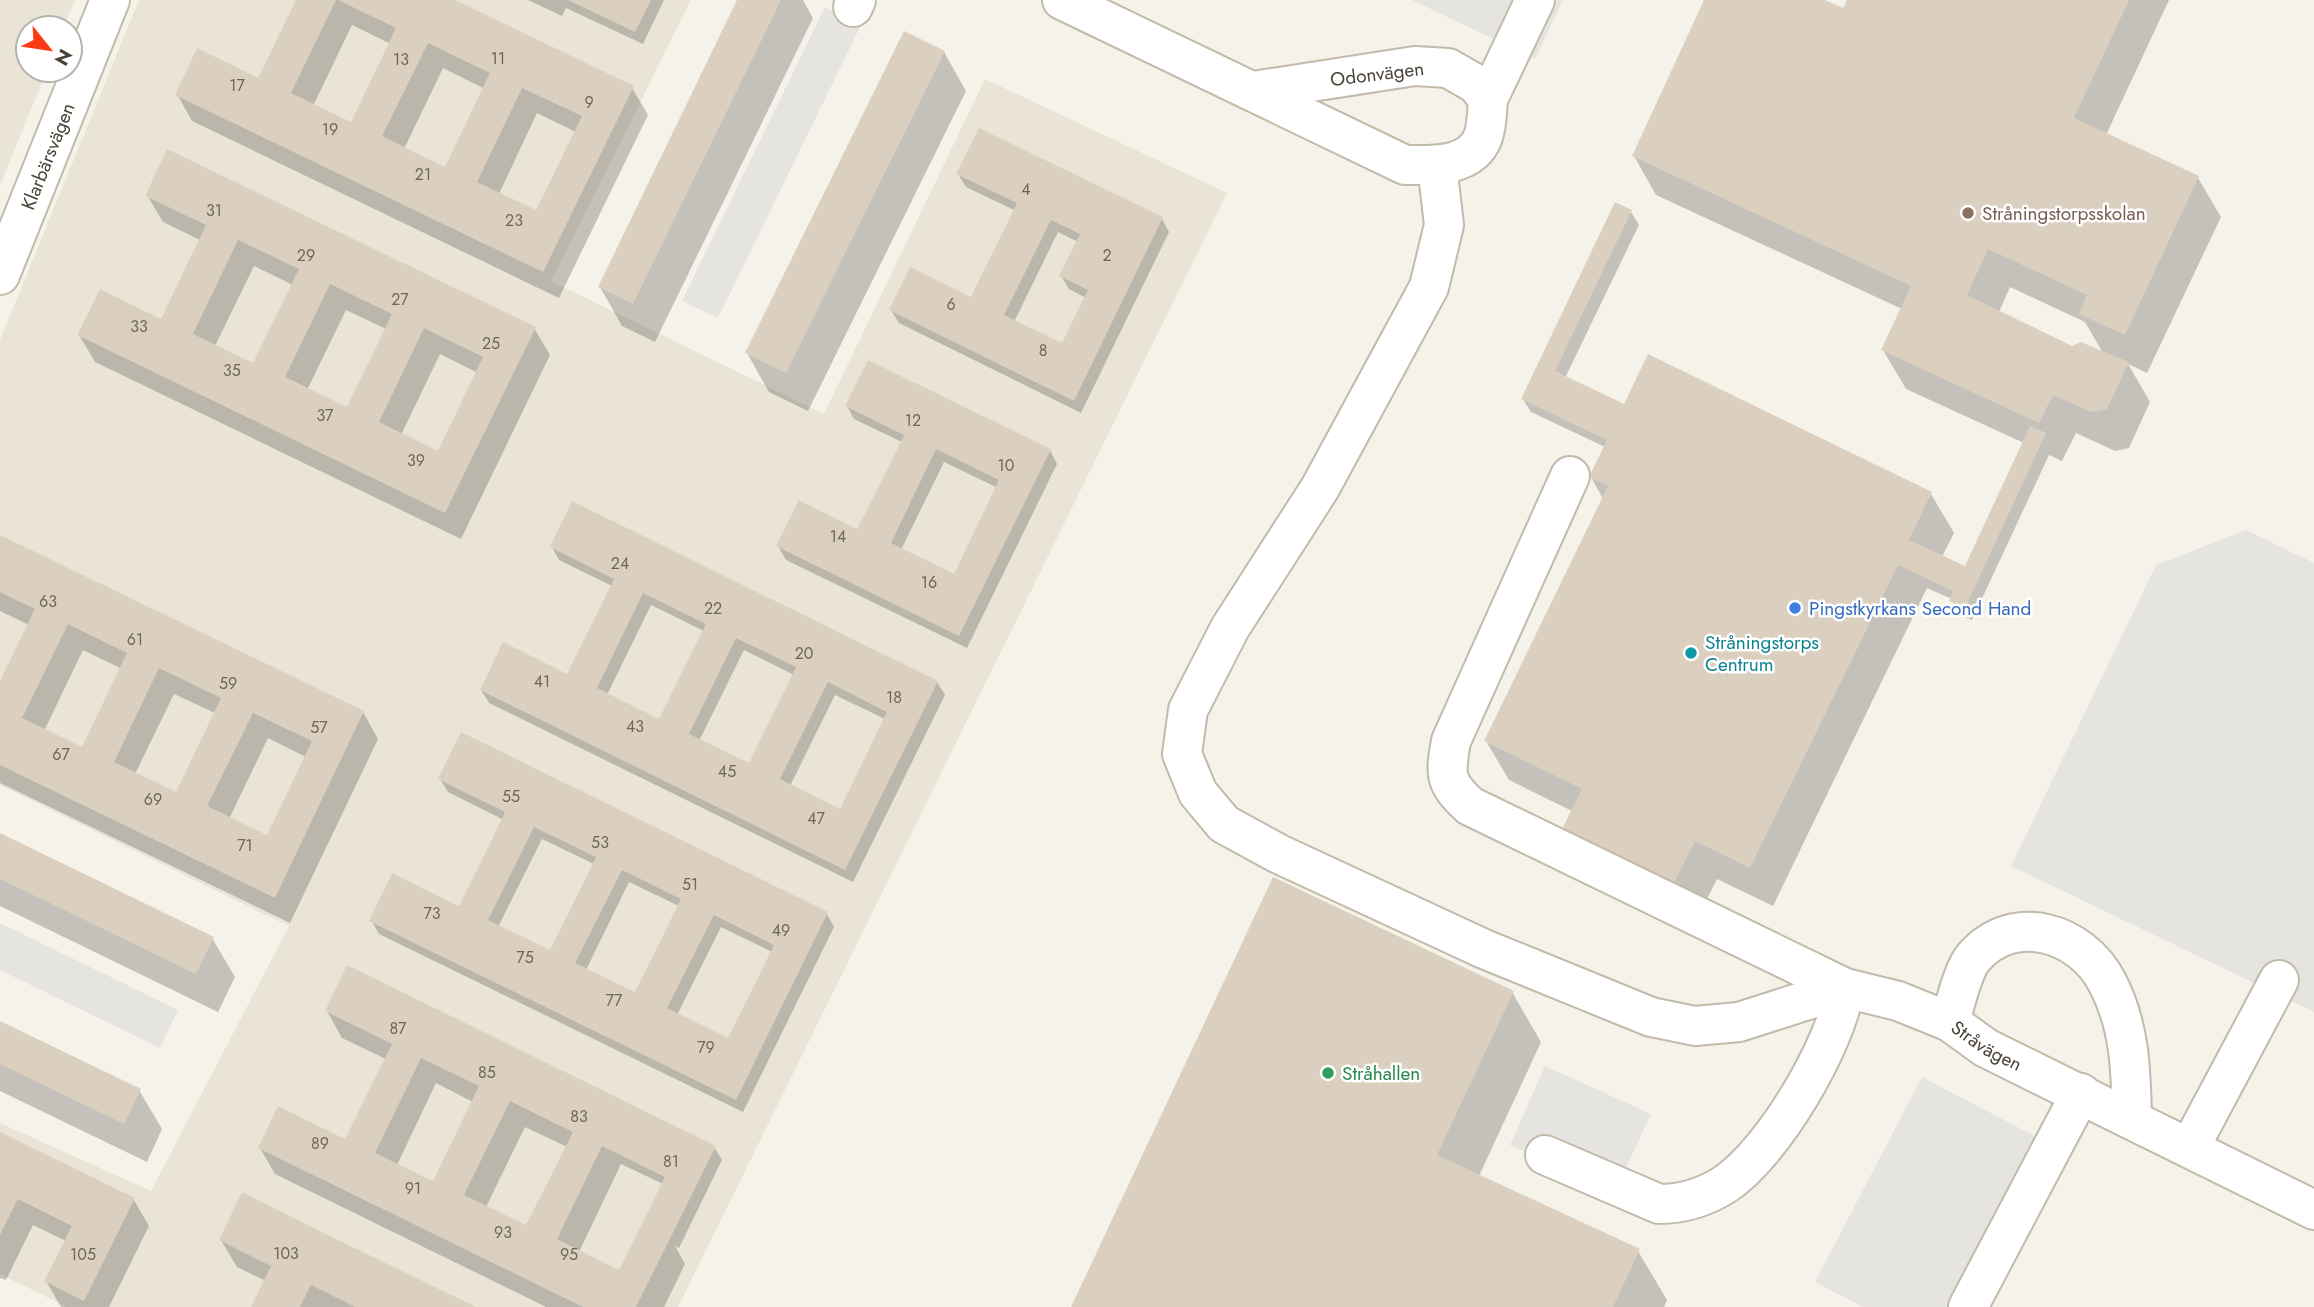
<svg xmlns="http://www.w3.org/2000/svg" width="2314" height="1307" font-family="Jost,sans-serif">
	<style>
		.residential { fill: #eae4d6 }
		.parking { fill: #e6e4e0 }
		.shadow { fill: #0003; fill-rule: evenodd }
		.building { fill: #dbd0c0; fill-rule: evenodd }
		.lines { fill: none; stroke-linecap: round; stroke-linejoin: round }
		.minor-casing { stroke: #c2baaa; stroke-width: 42 }
		.minor { stroke: #fff; stroke-width: 38 }
		.education-dot { fill: #8d6e63; stroke: #fff; stroke-width: 2.5 }
		.shop-dot { fill: #3f7fe0; stroke: #fff; stroke-width: 2.5 }
		.culture-dot { fill: #0f9aa8; stroke: #fff; stroke-width: 2.5 }
		.leisure-dot { fill: #2e9e5b; stroke: #fff; stroke-width: 2.5 }
		.labels { text-anchor: middle; dominant-baseline: central; stroke-width: 5; stroke-linejoin: round; paint-order: stroke }
		.number-label { font-size: 16px; fill: #6e6658 }
		.street-label { font-size: 19px; fill: #494236; stroke: #fff }
		.education-label { font-size: 19px; fill: #785e54; stroke: #fff; text-anchor: start }
		.shop-label { font-size: 19px; fill: #366cbe; stroke: #fff; text-anchor: start }
		.culture-label { font-size: 19px; fill: #0d838f; stroke: #fff; text-anchor: start }
		.leisure-label { font-size: 19px; fill: #27864d; stroke: #fff; text-anchor: start }
	</style>
	<rect width="100%" height="100%" fill="#f5f2e9"/>
	<!-- residential -->
	<path class="residential" d="M 0,0 L 75,0 L 63,28 L 28,28 L 28,70 L 47,70 L 0,186 Z
		M 139,0 L 691,0 L 551,281 L 824,414 L 985,79 L 1227,193 L 678,1307 L 67,1307 L 0,1274 L 0,1123 L 151,1191 L 289,926 L 0,785 L 0,340 Z"/>
	<!-- parking -->
	<path class="parking" d="M 1412,0 L 1563,0 L 1535,59 Z
		M 825,7 L 861,25 L 718,318 L 682,301 Z
		M 2246,530 L 2314,563 L 2314,1012 L 2011,866 L 2156,565 Z
		M 0,923 L 178,1010 L 160,1048 L 0,970 Z
		M 1545,1066 L 1651,1114 L 1622,1177 L 1543,1159 L 1510,1145 Z
		M 1922,1077 L 2063,1151 L 1981,1307 L 1863,1307 L 1815,1282 Z"/>
	<!-- shadow -->
	<path class="shadow" d="M 298,0 L 451,0 L 632,88 L 648,115 L 559,298 L 192,121 L 177,94 L 259,80 ZM 352,25 L 391,44 L 352,125 L 313,106 ZM 443,68 L 485,89 L 446,169 L 404,149 ZM 537,113 L 576,132 L 537,212 L 499,194 Z
		M 528,0 L 664,0 L 643,44 L 566,8 L 562,16 Z
		M 739,0 L 803,0 L 813,18 L 655,342 L 622,326 L 600,287 Z
		M 1706,0 L 1821,0 L 1844,11 L 1849,0 L 2169,0 L 2106,135 L 2198,178 L 2221,217 L 2147,373 L 2128,364 L 2150,402 L 2129,448 L 2115,451 L 2076,433 L 2062,461 L 2049,455 L 1972,620 L 1958,614 L 1952,599 L 1927,588 L 1773,906 L 1717,879 L 1695,923 L 1572,811 L 1509,780 L 1486,741 L 1603,499 L 1591,477 L 1605,447 L 1531,412 L 1523,399 L 1616,205 L 1631,212 L 1639,225 L 1565,378 L 1625,406 L 1648,356 L 1931,494 L 1954,533 L 1942,557 L 1965,568 L 2024,443 L 1906,389 L 1883,350 L 1902,309 L 1656,195 L 1634,156 ZM 2010,287 L 2085,322 L 2103,353 L 2072,348 L 1999,312 Z
		M 944,52 L 966,91 L 808,411 L 769,392 L 747,353 Z
		M 958,174 L 1162,219 L 1169,232 L 1081,413 L 899,323 L 891,310 L 972,299 L 1016,211 L 966,187 ZM 1058,232 L 1078,242 L 1061,276 L 1069,289 L 1086,298 L 1063,345 L 1014,322 Z
		M 147,195 L 534,328 L 550,355 L 461,539 L 95,362 L 79,335 L 162,321 L 200,240 L 163,222 ZM 254,266 L 293,285 L 254,365 L 215,346 ZM 346,310 L 386,329 L 347,410 L 307,390 ZM 440,354 L 478,373 L 439,453 L 401,435 Z
		M 847,406 L 1050,450 L 1057,464 L 967,648 L 786,560 L 778,546 L 858,531 L 902,442 L 854,419 ZM 944,462 L 998,488 L 955,576 L 901,550 Z
		M 0,537 L 363,712 L 378,739 L 290,923 L 0,783 L 0,685 L 29,625 L 0,611 ZM 83,650 L 122,669 L 83,749 L 44,731 ZM 174,694 L 215,713 L 177,794 L 135,774 ZM 268,738 L 306,757 L 268,838 L 229,819 Z
		M 552,547 L 937,682 L 945,695 L 853,882 L 489,703 L 481,690 L 568,676 L 612,586 L 559,560 ZM 651,605 L 704,631 L 660,721 L 607,695 ZM 744,650 L 794,675 L 750,766 L 699,741 ZM 835,695 L 885,719 L 841,811 L 790,786 Z
		M 440,779 L 827,914 L 834,927 L 743,1112 L 379,934 L 371,920 L 460,908 L 504,820 L 448,792 ZM 542,839 L 594,864 L 551,953 L 498,927 ZM 629,882 L 679,906 L 636,995 L 586,970 ZM 721,927 L 772,952 L 728,1040 L 677,1015 Z
		M 0,835 L 212,938 L 235,977 L 218,1012 L 0,906 Z
		M 1512,992 L 1541,1042 L 1479,1176 L 1638,1251 L 1667,1300 L 1664,1307 L 1073,1307 Z
		M 327,1011 L 714,1147 L 722,1160 L 679,1248 L 675,1246 L 685,1264 L 664,1307 L 546,1307 L 275,1174 L 260,1148 L 346,1141 L 386,1059 L 342,1038 ZM 436,1083 L 473,1102 L 433,1183 L 397,1165 ZM 525,1127 L 567,1147 L 527,1228 L 486,1207 ZM 621,1164 L 663,1184 L 620,1272 L 579,1252 Z
		M 0,1023 L 139,1090 L 162,1129 L 147,1162 L 0,1091 Z
		M 0,1134 L 134,1200 L 149,1226 L 109,1307 L 61,1307 L 46,1281 L 66,1241 L 33,1225 L 6,1280 L 0,1278 Z
		M 221,1240 L 471,1307 L 253,1307 L 266,1281 L 237,1267 Z"/>
	<!-- building -->
	<path class="building" d="M 296,0 L 336,0 L 291,93 L 351,122 L 396,28 L 338,0 L 455,0 L 634,86 L 543,272 L 175,95 L 197,48 L 258,78 ZM 428,43 L 490,73 L 445,167 L 382,136 ZM 522,88 L 582,116 L 536,210 L 477,182 Z
		M 568,0 L 651,0 L 635,32 Z
		M 737,0 L 781,0 L 633,304 L 598,287 Z
		M 1704,0 L 1825,0 L 1843,8 L 1847,0 L 2129,0 L 2074,118 L 2199,176 L 2125,335 L 2079,314 L 2087,295 L 1988,249 L 1967,295 L 2072,346 L 2081,342 L 2129,362 L 2107,409 L 2092,412 L 2053,395 L 2039,423 L 1881,350 L 1911,286 L 1632,156 Z
		M 904,31 L 945,51 L 786,373 L 745,353 Z
		M 979,128 L 1163,217 L 1074,401 L 889,310 L 910,267 L 971,297 L 1017,203 L 956,174 ZM 1051,220 L 1080,234 L 1059,276 L 1088,290 L 1062,343 L 1004,315 Z
		M 167,149 L 536,327 L 445,513 L 77,335 L 100,289 L 161,319 L 206,225 L 145,196 ZM 238,240 L 299,269 L 253,363 L 193,334 ZM 330,284 L 392,314 L 347,407 L 285,377 ZM 424,328 L 483,357 L 438,451 L 379,422 Z
		M 1615,202 L 1632,210 L 1555,371 L 1624,404 L 1648,354 L 1932,492 L 1909,540 L 1965,566 L 2030,426 L 2046,433 L 1965,608 L 1949,601 L 1953,591 L 1898,565 L 1750,868 L 1695,841 L 1673,885 L 1561,831 L 1582,789 L 1484,741 L 1608,486 L 1589,477 L 1607,440 L 1521,399 Z
		M 868,360 L 1051,449 L 959,636 L 776,546 L 799,500 L 857,529 L 881,482 L 904,435 L 845,406 ZM 936,449 L 999,480 L 954,574 L 891,543 Z
		M 572,501 L 938,681 L 845,870 L 480,690 L 503,642 L 567,674 L 614,579 L 550,547 ZM 643,593 L 706,624 L 659,719 L 597,688 ZM 736,638 L 796,667 L 749,763 L 689,734 ZM 828,682 L 887,712 L 840,809 L 780,779 Z
		M 0,535 L 364,711 L 275,898 L 0,765 L 0,681 L 35,609 L 0,592 ZM 68,624 L 127,653 L 82,747 L 22,718 ZM 159,668 L 221,698 L 176,792 L 114,762 ZM 253,713 L 312,741 L 267,835 L 207,806 Z
		M 461,732 L 828,912 L 736,1100 L 369,921 L 392,873 L 459,906 L 482,860 L 505,812 L 438,779 ZM 534,827 L 596,857 L 550,950 L 488,920 ZM 622,870 L 681,899 L 635,992 L 575,963 ZM 714,915 L 774,945 L 728,1038 L 667,1008 Z
		M 0,833 L 214,937 L 196,974 L 0,879 Z
		M 1273,877 L 1514,991 L 1437,1155 L 1640,1249 L 1613,1307 L 1071,1307 Z
		M 347,965 L 716,1146 L 636,1307 L 583,1307 L 258,1148 L 278,1106 L 345,1139 L 392,1044 L 325,1011 ZM 421,1058 L 479,1086 L 433,1181 L 375,1153 ZM 510,1101 L 573,1132 L 526,1225 L 464,1195 ZM 602,1146 L 665,1177 L 619,1270 L 557,1239 Z
		M 0,1021 L 141,1089 L 124,1124 L 0,1064 Z
		M 0,1132 L 135,1198 L 84,1301 L 44,1281 L 72,1226 L 18,1199 L 0,1235 Z
		M 242,1192 L 334,1238 L 476,1307 L 355,1307 L 311,1285 L 300,1307 L 251,1307 L 271,1266 L 219,1240 Z"/>
	<g class="lines">
		<!-- minor casing -->
		<g class="minor-casing">
			<g id="minor">
				<path d="M 1062,0 L 1405,165 C 1432,165 1471,168 1483,137 C 1487,126 1487,111 1488,99 L 1476,84 L 1448,68 L 1415,66 L 1253,91"/>
				<path d="M 853,7 L 856,0"/>
				<path d="M 1488,99 L 1535,0"/>
				<path d="M 1437,165 L 1444,225 L 1429,287 L 1320,488 L 1230,628 L 1188,710 L 1182,754 L 1198,793 L 1224,824 L 1279,854 L 1484,949 L 1651,1017 L 1695,1026 L 1739,1022 L 1845,988 L 1898,1001 L 1950,1022"/>
				<path id="s1" d="M 0,275 L 110,0"/>
				<path id="s2" d="M 2132,1118 C 2131,1071 2130,1025 2107,982 C 2082,933 2014,911 1974,957 C 1963,969 1955,1005 1950,1022 L 1986,1048 L 2314,1210"/>
				<path d="M 2190,1147 L 2279,980"/>
				<path d="M 1545,1155 L 1659,1204 C 1683,1204 1703,1198 1724,1185 C 1773,1153 1836,1045 1845,988 L 1470,806 C 1444,782 1445,775 1451,741 L 1570,476"/>
				<path d="M 1968,1307 L 2081,1093"/>
			</g>
		</g>
		<!-- minor -->
		<use href="#minor" class="minor"/>
	</g>
	<!-- markers -->
	<circle class="education-dot" cx="1968" cy="213" r="7"/>
	<circle class="shop-dot" cx="1795" cy="608" r="7"/>
	<circle class="culture-dot" cx="1691" cy="653" r="7"/>
	<circle class="leisure-dot" cx="1328" cy="1073" r="7"/>
	<g class="labels">
		<!-- number labels -->
		<g class="number-label">
			<text x="498" y="58">11</text>
			<text x="401" y="59">13</text>
			<text x="237" y="85">17</text>
			<text x="589" y="102">9</text>
			<text x="330" y="129">19</text>
			<text x="423" y="174">21</text>
			<text x="1026" y="189">4</text>
			<text x="214" y="210">31</text>
			<text x="514" y="220">23</text>
			<text x="306" y="255">29</text>
			<text x="1107" y="255">2</text>
			<text x="400" y="299">27</text>
			<text x="951" y="304">6</text>
			<text x="139" y="326">33</text>
			<text x="491" y="343">25</text>
			<text x="1043" y="350">8</text>
			<text x="232" y="370">35</text>
			<text x="325" y="415">37</text>
			<text x="913" y="420">12</text>
			<text x="416" y="460">39</text>
			<text x="1006" y="465">10</text>
			<text x="838" y="536">14</text>
			<text x="620" y="563">24</text>
			<text x="929" y="582">16</text>
			<text x="48" y="601">63</text>
			<text x="713" y="608">22</text>
			<text x="135" y="639">61</text>
			<text x="804" y="653">20</text>
			<text x="542" y="681">41</text>
			<text x="228" y="683">59</text>
			<text x="894" y="697">18</text>
			<text x="635" y="726">43</text>
			<text x="319" y="727">57</text>
			<text x="61" y="754">67</text>
			<text x="727" y="771">45</text>
			<text x="511" y="796">55</text>
			<text x="153" y="799">69</text>
			<text x="816" y="818">47</text>
			<text x="600" y="842">53</text>
			<text x="245" y="845">71</text>
			<text x="690" y="884">51</text>
			<text x="432" y="913">73</text>
			<text x="781" y="930">49</text>
			<text x="525" y="957">75</text>
			<text x="614" y="1000">77</text>
			<text x="398" y="1028">87</text>
			<text x="706" y="1047">79</text>
			<text x="487" y="1072">85</text>
			<text x="579" y="1116">83</text>
			<text x="320" y="1143">89</text>
			<text x="671" y="1161">81</text>
			<text x="413" y="1188">91</text>
			<text x="503" y="1232">93</text>
			<text x="286" y="1253">103</text>
			<text x="83" y="1254">105</text>
			<text x="569" y="1254">95</text>
		</g>
		<!-- street labels -->
		<g class="street-label">
			<text transform="translate(1377 74) rotate(-7)">Odonvägen</text>
			<text stroke="none"><textPath href="#s1" startOffset="128">Klarbärsvägen</textPath></text>
			<text stroke="none"><textPath href="#s2" startOffset="413">Stråvägen</textPath></text>
		</g>
		<!-- education labels -->
		<g class="education-label">
			<text x="1982" y="213">Stråningstorpsskolan</text>
		</g>
		<!-- shop labels -->
		<g class="shop-label">
			<text x="1809" y="608">Pingstkyrkans Second Hand</text>
		</g>
		<!-- culture labels -->
		<g class="culture-label">
			<text x="1705" y="642">Stråningstorps<tspan x="1705" dy="22">Centrum</tspan></text>
		</g>
		<!-- leisure labels -->
		<g class="leisure-label">
			<text x="1342" y="1073">Stråhallen</text>
		</g>
	</g>
	<!-- north arrow -->
	<g transform="translate(49 49) rotate(120)"><circle r="33" fill="#ffffff" stroke="#b6b3af" stroke-width="2"/>
	<path d="M0-5L12 26L0 18L-12 26Z" fill="#ff3b16"/>
	<text y="-10" font-size="19" font-weight="bold" text-anchor="middle" fill="#494236">N</text>
	</g>
</svg>
